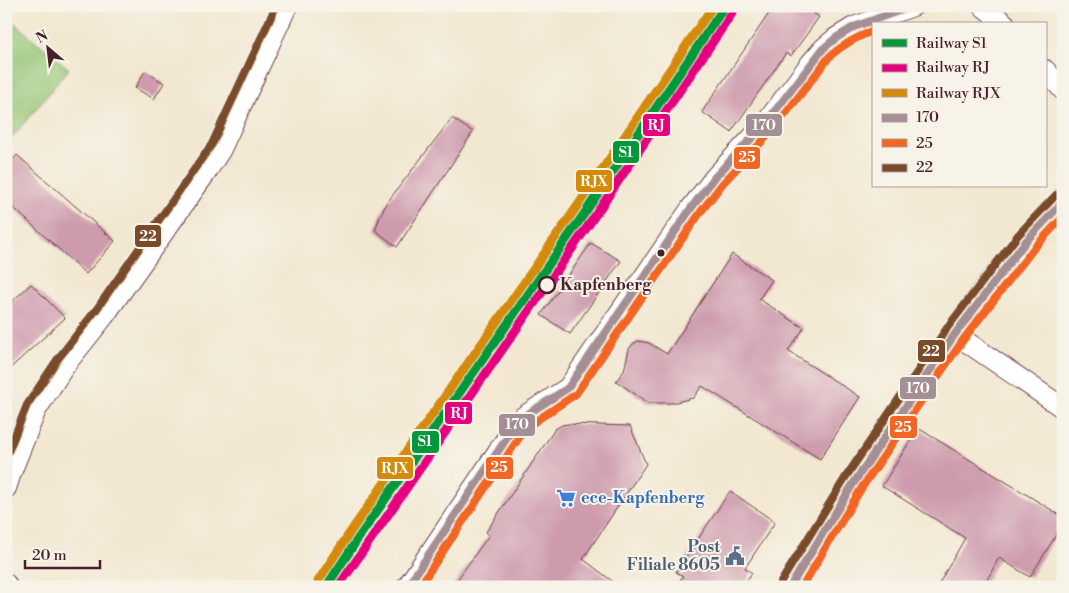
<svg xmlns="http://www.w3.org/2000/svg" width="1069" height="593" font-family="'Libre Bodoni',serif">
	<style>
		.green { fill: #94c575; stroke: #6f7250 }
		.building { fill: #cd9bad }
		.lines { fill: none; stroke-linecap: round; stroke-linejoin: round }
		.street-casing { stroke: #633d44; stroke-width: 22 }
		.primary-casing { stroke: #633d44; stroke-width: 29 }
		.street { stroke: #fff; stroke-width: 20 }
		.primary { stroke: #fabe6d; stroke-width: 28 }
		.bus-1-casing { stroke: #f7f3e8; stroke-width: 11 }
		.bus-2-casing { stroke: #f7f3e8; stroke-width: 11 }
		.bus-3-casing { stroke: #f7f3e8; stroke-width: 11 }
		.bus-1 { stroke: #a48f95; stroke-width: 8 }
		.bus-2 { stroke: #f26522; stroke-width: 8 }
		.bus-3 { stroke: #7a4b2a; stroke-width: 8 }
		.rail-1-casing { stroke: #f7f3e8; stroke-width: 12 }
		.rail-2-casing { stroke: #f7f3e8; stroke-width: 12 }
		.rail-3-casing { stroke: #f7f3e8; stroke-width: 12 }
		.rail-1 { stroke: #00983a; stroke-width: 9 }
		.rail-2 { stroke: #e5007d; stroke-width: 9 }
		.rail-3 { stroke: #d48b09; stroke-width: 9 }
		.bus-dot { fill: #4a1f2b; stroke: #f7f3e8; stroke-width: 2 }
		.stop-dot { fill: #f7f3e8; stroke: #4a1f2b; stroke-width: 2.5 }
		.labels { text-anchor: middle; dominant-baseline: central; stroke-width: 4; stroke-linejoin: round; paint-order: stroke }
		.stop-label { font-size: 16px; font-weight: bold; fill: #4a1f2b; stroke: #f7f3e8; text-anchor: start }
		.shop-label { font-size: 16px; font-weight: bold; fill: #366cbe; stroke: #f7f3e8; text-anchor: start }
		.service-label { font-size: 16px; font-weight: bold; fill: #4e5e75; stroke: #f7f3e8; text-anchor: end }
		.line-badge { stroke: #f7f3e8; stroke-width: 2 }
		.badge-label { font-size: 14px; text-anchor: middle; font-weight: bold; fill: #fff }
	</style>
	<rect width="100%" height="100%" fill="#f7f3e8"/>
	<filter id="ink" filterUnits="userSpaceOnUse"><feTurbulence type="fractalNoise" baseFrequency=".02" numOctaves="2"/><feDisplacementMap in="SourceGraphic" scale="10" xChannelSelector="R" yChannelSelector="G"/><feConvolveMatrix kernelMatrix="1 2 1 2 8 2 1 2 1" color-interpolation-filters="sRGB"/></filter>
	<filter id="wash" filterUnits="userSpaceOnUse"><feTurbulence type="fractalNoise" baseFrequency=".0096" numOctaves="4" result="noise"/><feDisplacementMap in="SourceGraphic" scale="20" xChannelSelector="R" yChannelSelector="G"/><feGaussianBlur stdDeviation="1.12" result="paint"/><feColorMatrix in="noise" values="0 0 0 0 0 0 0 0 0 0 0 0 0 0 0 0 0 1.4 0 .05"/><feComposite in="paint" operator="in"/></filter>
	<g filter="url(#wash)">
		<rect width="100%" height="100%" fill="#f2e7d0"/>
		<!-- green -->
		<path class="green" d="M 6,16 L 69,69 L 6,145 Z"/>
		<g id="blocks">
			<!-- building -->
			<path class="building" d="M 774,6 L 804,6 L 819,17 L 791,56 L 786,53 L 731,132 L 702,112 Z
				M 145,71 L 164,83 L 154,99 L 135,88 Z
				M 452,118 L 473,132 L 397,247 L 375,230 L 381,214 L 389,200 Z
				M 17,155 L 115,241 L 86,274 L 6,201 L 6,168 Z
				M 591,243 L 621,261 L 570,334 L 541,315 Z
				M 732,254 L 772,280 L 759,299 L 804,328 L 788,351 L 860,397 L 820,459 L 702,386 L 693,398 L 672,403 L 648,403 L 616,381 L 624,371 L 629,349 L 633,344 L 638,341 L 649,343 L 667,354 Z
				M 31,284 L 65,318 L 6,372 L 6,307 Z
				M 568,424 L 630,426 L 646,464 L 583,559 L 620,587 L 452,587 L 489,535 L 486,532 L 555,429 L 562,425 Z
				M 918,428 L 1063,517 L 1063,524 L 1030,577 L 999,558 L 983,587 L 937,587 L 965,538 L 882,486 Z
				M 730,491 L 775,522 L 745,568 L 752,573 L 742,587 L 676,587 L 683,576 L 676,572 Z"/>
		</g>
	</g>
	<g filter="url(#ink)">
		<use href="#blocks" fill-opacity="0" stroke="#633d44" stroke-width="1"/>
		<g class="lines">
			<!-- street casing -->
			<g class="street-casing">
				<path id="street" d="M 983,6 L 1005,24
					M 1045,70 L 1063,90
					M 955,334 L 1063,408
					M 6,488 L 12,470 L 36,410 L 65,365 L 104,316 L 205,174 L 221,149 L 287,6
					M 6,584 L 7,587
					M 407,587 L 513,429 L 523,417 L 568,388 L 692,207 L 715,177 L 765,124 L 810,64 L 823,49 L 836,38 L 854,27 L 913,6"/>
			</g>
			<!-- primary casing -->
			<g class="primary-casing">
				<path id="primary" d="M 790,587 L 853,484 L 955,334 L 988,289 L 1026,241 L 1063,202"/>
			</g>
			<!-- street -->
			<use href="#street" class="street"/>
			<!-- primary -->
			<use href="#primary" class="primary"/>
			<!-- bus-1 casing -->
			<g class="bus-1-casing">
				<path id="bus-1" d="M 407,587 L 513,429 L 523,417 L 568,388 L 692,207 L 715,177 L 765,124 L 823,49 L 836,38 L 854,27 L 912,6
					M 790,587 L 853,484 L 955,334 L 1026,241 L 1063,202"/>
			</g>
			<!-- bus-2 casing -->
			<g class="bus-2-casing">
				<path id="bus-2" d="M 419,587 L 521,435 L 530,425 L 576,394 L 700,213 L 723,183 L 773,130 L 830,56 C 843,45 856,37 873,31
					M 802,587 L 861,489 L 963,340 L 1034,248 L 1063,217"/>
			</g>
			<!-- bus-3 casing -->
			<g class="bus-3-casing">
				<path id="bus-3" d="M 6,457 L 27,405 L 57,360 L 96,310 L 212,144 L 276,6
					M 781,582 L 845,478 L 947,328 L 1018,235 L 1056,195"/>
			</g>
			<!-- bus-1 -->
			<use href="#bus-1" class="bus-1"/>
			<!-- bus-2 -->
			<use href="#bus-2" class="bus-2"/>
			<!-- bus-3 -->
			<use href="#bus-3" class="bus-3"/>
			<!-- rail-1 casing -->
			<g class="rail-1-casing">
				<path id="rail-1" d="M 326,587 L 359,537 L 584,214 L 725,6"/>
			</g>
			<!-- rail-2 casing -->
			<g class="rail-2-casing">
				<path id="rail-2" d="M 338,587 L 592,220 L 733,12"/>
			</g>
			<!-- rail-3 casing -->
			<g class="rail-3-casing">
				<path id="rail-3" d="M 318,581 L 351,531 L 576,208 L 713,6"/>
			</g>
			<!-- rail-1 -->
			<use href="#rail-1" class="rail-1"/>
			<!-- rail-2 -->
			<use href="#rail-2" class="rail-2"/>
			<!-- rail-3 -->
			<use href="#rail-3" class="rail-3"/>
		</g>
	</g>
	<!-- icons -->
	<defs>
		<g id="supermarket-bare" transform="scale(1.5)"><path d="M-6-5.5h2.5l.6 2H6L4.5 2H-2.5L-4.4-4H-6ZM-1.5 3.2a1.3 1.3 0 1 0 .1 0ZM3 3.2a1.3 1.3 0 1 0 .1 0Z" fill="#3f7fe0" stroke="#f7f3e8" stroke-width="2.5" paint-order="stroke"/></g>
		<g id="civic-bare" transform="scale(1.5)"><path d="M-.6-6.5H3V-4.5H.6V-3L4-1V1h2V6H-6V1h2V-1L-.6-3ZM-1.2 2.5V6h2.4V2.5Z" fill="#5c6f8a" stroke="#f7f3e8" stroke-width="2.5" paint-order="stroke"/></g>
	</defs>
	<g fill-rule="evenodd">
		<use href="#supermarket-bare" x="566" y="498"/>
		<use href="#civic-bare" x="735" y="556"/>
	</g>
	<!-- markers -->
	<circle class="bus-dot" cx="661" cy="253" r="4.5"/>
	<circle class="stop-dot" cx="547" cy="285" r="8"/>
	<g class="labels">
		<!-- stop labels -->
		<g class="stop-label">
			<text x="560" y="285">Kapfenberg</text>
		</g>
		<!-- shop labels -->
		<g class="shop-label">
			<text x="581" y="498">ece-Kapfenberg</text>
		</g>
		<!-- service labels -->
		<g class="service-label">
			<text x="720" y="547">Post<tspan x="720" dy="18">Filiale 8605</tspan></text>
		</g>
	</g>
	<g class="line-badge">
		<rect x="745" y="113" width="38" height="24" rx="5" fill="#a48f95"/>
		<rect x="642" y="113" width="29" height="24" rx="5" fill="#e5007d"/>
		<rect x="612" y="140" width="28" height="24" rx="5" fill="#00983a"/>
		<rect x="733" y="146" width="28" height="24" rx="5" fill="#f26522"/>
		<rect x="575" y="169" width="38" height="24" rx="5" fill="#d48b09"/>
		<rect x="134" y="224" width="28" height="24" rx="5" fill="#7a4b2a"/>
		<rect x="917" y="339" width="29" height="24" rx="5" fill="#7a4b2a"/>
		<rect x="899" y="376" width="38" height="24" rx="5" fill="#a48f95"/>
		<rect x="444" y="401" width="29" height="24" rx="5" fill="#e5007d"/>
		<rect x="498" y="413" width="38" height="24" rx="5" fill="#a48f95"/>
		<rect x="889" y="415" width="29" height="24" rx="5" fill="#f26522"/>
		<rect x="411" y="430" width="29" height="24" rx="5" fill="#00983a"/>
		<rect x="485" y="456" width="29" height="24" rx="5" fill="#f26522"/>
		<rect x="376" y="456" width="38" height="24" rx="5" fill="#d48b09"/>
	</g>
	<g class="badge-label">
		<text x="764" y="130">170</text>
		<text x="656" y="130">RJ</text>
		<text x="626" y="157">S1</text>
		<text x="747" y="162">25</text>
		<text x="594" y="186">RJX</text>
		<text x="148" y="241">22</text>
		<text x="931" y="356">22</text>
		<text x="918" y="393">170</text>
		<text x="459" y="418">RJ</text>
		<text x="517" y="429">170</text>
		<text x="903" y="432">25</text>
		<text x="425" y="446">S1</text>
		<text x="499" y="472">25</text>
		<text x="395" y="473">RJX</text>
	</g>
	<!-- margin -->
	<rect width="1069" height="593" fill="none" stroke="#f7f3e8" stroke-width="25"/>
	<!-- legend -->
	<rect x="872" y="22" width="175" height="165" fill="#f7f3e8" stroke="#b29e9c"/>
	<rect x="882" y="39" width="25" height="8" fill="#00983a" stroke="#b29e9c"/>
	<text x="916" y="48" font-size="15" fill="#4a1f2b">Railway S1</text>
	<rect x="882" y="64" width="25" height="8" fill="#e5007d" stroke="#b29e9c"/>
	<text x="916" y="72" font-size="15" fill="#4a1f2b">Railway RJ</text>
	<rect x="882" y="89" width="25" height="8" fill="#d48b09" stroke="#b29e9c"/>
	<text x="916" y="98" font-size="15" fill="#4a1f2b">Railway RJX</text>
	<rect x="882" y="114" width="25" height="8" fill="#a48f95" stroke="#b29e9c"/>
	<text x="916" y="122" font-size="15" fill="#4a1f2b">170</text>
	<rect x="882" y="139" width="25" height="8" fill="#f26522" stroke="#b29e9c"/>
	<text x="916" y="148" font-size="15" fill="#4a1f2b">25</text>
	<rect x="882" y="164" width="25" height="8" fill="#7a4b2a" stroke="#b29e9c"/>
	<text x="916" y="172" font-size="15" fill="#4a1f2b">22</text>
	<!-- north arrow -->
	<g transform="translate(48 48) rotate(332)" stroke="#f7f3e8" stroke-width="4" paint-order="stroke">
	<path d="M0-4L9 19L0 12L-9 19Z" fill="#4a1f2b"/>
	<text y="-8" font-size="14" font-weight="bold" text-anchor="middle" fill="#4a1f2b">N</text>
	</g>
	<!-- scale -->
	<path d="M25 560v8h75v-8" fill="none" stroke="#4a1f2b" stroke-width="2.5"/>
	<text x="32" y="560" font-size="15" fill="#4a1f2b" stroke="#f7f3e8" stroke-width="4" paint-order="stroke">20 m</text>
</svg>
